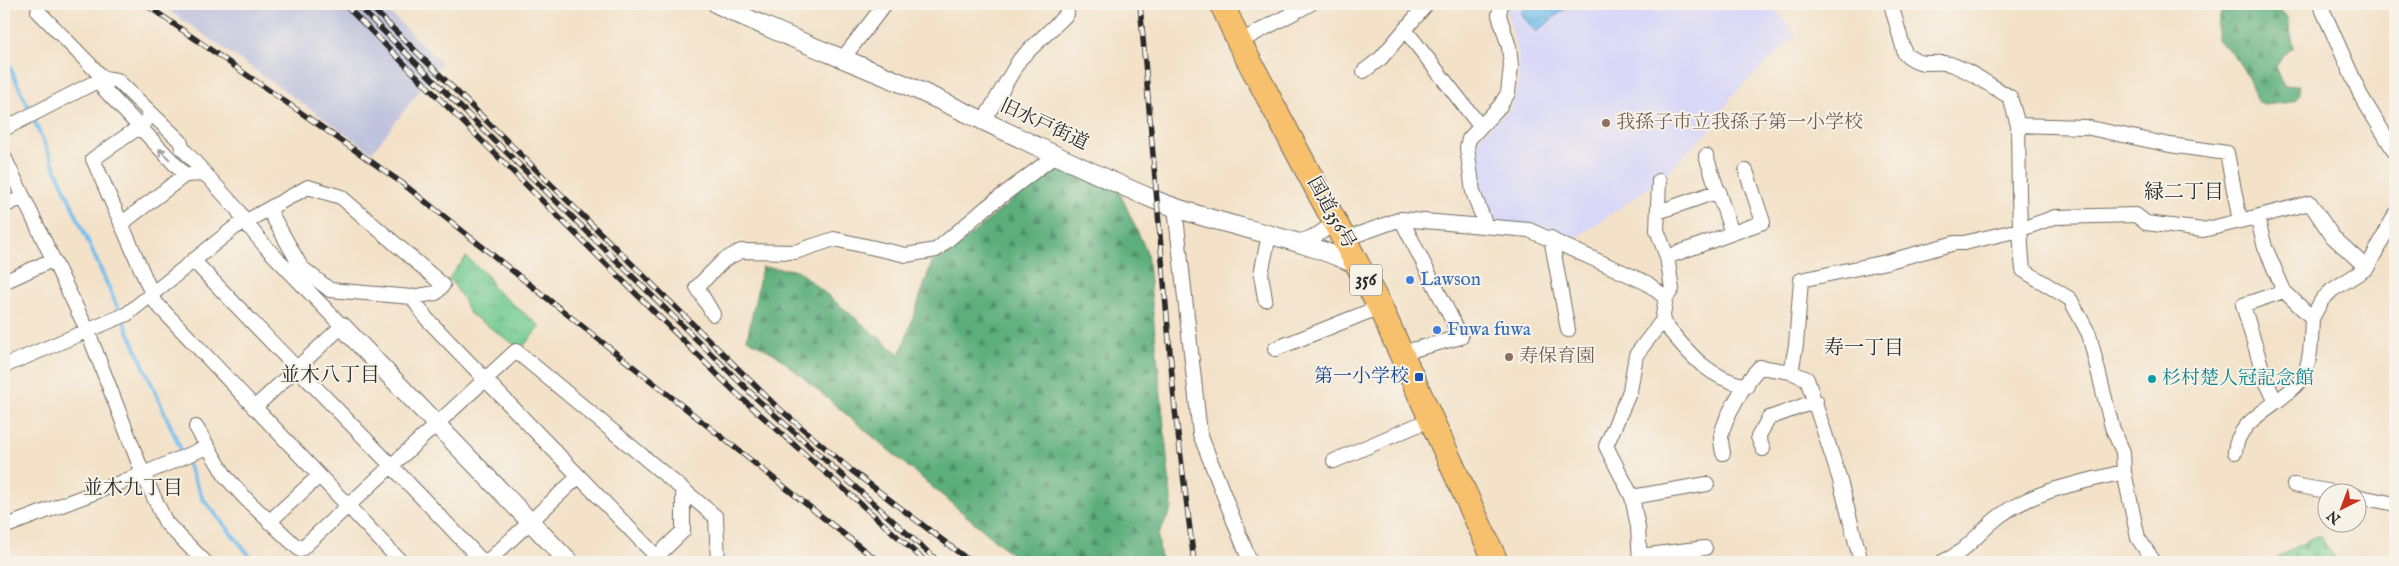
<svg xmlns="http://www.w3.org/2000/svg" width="2399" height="566" font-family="'IM FELL English','Noto Serif JP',serif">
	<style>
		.built { fill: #d8d7f8 }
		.railway { fill: #bfc2dd }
		.forest { fill: url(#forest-firs); stroke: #446c53 }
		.cemetery { fill: url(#cemetery-stones); stroke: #4e7a5e }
		.park { fill: url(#park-tufts); stroke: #4e7a5e }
		.water { fill: url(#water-waves); stroke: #50758c }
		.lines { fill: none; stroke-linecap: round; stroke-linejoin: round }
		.stream { stroke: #75bfee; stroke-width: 4 }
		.minor-casing { stroke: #716b62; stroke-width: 16 }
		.tertiary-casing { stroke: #716b62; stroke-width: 20 }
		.trunk-casing { stroke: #716b62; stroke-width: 26 }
		.minor { stroke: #fff; stroke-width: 14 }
		.tertiary { stroke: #fff; stroke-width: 18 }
		.trunk { stroke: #f7c06c; stroke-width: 24 }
		.rail-casing { stroke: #2b2b2b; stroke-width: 5.5 }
		.rail { stroke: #f7f3e8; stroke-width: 4; stroke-dasharray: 11; stroke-linecap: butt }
		.oneway { stroke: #a0a0a0 }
		.education-dot { fill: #8d6e63; stroke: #f7f3e8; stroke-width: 2 }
		.shop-dot { fill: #3f7fe0; stroke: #f7f3e8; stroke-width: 2 }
		.transit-dot { fill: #1a4fb4; stroke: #f7f3e8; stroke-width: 2 }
		.culture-dot { fill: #0f9aa8; stroke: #f7f3e8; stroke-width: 2 }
		.labels { text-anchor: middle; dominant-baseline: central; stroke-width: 4; stroke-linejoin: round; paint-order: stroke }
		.shield { fill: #f7f3e8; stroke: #686764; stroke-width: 1 }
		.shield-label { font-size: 18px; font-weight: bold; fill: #2b2b2b }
		.education-label { font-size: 19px; fill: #785e54; stroke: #f7f3e8; text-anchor: start }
		.street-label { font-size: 19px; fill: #2b2b2b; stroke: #f7f3e8 }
		.shop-label { font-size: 19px; fill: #366cbe; stroke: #f7f3e8; text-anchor: start }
		.transit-label { font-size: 19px; fill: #164399; stroke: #f7f3e8; text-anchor: end }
		.culture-label { font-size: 19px; fill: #0d838f; stroke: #f7f3e8; text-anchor: start }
		.neighbourhood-label { font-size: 20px; fill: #2b2b2b; stroke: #f7f3e8 }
	</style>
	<defs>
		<pattern id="forest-firs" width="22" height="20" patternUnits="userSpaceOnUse" patternTransform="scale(1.25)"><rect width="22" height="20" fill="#5cae7b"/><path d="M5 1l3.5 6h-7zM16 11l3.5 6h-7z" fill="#4c8e65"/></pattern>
		<pattern id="cemetery-stones" width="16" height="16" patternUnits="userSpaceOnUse" patternTransform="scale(1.25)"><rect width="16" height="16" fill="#71ca91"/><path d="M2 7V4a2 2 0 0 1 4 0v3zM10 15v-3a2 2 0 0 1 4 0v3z" fill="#5da477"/></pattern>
		<pattern id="park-tufts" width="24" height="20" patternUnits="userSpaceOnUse" patternTransform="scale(1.25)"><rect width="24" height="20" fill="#71ca91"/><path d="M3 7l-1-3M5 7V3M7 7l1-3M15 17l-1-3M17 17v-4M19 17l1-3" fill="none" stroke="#5da477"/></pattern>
		<pattern id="water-waves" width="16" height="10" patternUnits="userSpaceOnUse" patternTransform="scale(1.25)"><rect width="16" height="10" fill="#75bfee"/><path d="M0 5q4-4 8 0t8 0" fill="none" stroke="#65a4cc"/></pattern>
	</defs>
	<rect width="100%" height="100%" fill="#f7f3e8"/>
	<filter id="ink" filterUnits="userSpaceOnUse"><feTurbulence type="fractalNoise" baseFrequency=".02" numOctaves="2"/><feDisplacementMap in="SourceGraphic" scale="10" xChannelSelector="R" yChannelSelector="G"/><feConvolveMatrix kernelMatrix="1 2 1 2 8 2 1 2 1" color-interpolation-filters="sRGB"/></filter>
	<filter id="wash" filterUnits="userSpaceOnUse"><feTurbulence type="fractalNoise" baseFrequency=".0096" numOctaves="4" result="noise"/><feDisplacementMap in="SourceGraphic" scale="20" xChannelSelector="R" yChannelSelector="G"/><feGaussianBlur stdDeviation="1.12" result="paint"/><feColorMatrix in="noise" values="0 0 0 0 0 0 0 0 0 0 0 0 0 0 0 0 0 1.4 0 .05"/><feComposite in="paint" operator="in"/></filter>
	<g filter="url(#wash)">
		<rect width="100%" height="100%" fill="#f3e1c8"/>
		<!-- built -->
		<path class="built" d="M 1509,4 L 1771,4 L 1796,36 L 1733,95 L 1712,128 L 1659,181 L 1569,243 L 1494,222 L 1480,191 L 1475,149 L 1477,142 L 1482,135 L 1511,108 L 1519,81 L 1518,54 L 1507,12 Z"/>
		<!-- railway -->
		<path class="railway" d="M 160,4 L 381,4 L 441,63 L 372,152 Z"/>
		<!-- forest -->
		<path class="forest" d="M 2224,4 L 2275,4 L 2287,17 L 2294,47 L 2283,55 L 2276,66 L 2284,86 L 2299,85 L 2300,94 L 2293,102 L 2265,105 L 2258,103 C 2251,79 2237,54 2217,40 L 2217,25 Z
			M 1065,168 L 1118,189 L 1147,252 L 1172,508 L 1158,536 L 1161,562 L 1021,562 L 775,354 L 747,339 L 762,267 L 797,270 L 900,355 L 932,262 L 947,255 L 1041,176 Z"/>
		<!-- cemetery -->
		<path class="cemetery" d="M 2319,535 L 2338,562 L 2279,562 L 2277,557 Z"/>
		<!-- park -->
		<path class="park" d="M 466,257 L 489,277 L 493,288 L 540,326 L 521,349 L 469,313 L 462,297 L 449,278 Z"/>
		<!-- water -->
		<path class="water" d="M 1531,4 L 1571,4 L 1536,32 L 1520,13 Z"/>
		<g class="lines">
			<!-- stream -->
			<path class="stream" d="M 4,54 L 30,111
				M 33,118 L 183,454
				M 186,460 L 203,499 L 255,562"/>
		</g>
	</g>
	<g filter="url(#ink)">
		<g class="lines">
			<!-- minor casing -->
			<g class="minor-casing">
				<path id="minor" d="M 1891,4 L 1905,54 C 1926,70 1932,59 1950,64 C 1972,71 1990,86 2010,97 L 2018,125
					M 2320,4 L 2361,96 L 2395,152
					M 38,11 L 103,78 L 103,88 L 185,175 L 204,174
					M 1406,31 L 1480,126
					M 1239,42 L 1310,4
					M 843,58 L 885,4
					M 1364,71 L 1381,58 L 1425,6
					M 152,115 L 138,128 L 93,159 L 156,303 L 401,562
					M 984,120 L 1020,59 L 1067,14 L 1066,4
					M 4,129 L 103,78 L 117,80 L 180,141 L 183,149 L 237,209 L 245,222 L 265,246 L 342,326 L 254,408
					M 1706,156 L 1732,233
					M 4,157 L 88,332 L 143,474 L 166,523 L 205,562
					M 4,206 L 23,197
					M 1175,207 L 1200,434 L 1250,562
					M 1658,212 L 1719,191
					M 2257,217 L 2265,247 L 2284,291 L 2312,318 L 2322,300 L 2332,290 L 2367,268 L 2395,215
					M 121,224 L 185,175
					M 1486,226 L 1473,192 L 1467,147 L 1469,139 L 1500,106 L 1508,93 L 1511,66 L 1509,47 L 1499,15 L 1501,4
					M 1551,238 L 1568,330
					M 1345,239 L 1401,219 L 1529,230 L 1647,283 L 1666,298
					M 1296,242 C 1312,239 1322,233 1334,222
					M 1667,257 L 1763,222 L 1746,171
					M 193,260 C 289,362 388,460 483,562
					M 4,282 L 52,260
					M 412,297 L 426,318 L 657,557
					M 1265,299 L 1261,274 L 1269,235
					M 713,314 L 697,287 L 724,260 L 741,251 L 795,252 L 834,239 L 906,255 L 936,250 L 987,207 L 1056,155
					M 1662,321 C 1687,351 1706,378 1747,386
					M 1275,349 L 1380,307
					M 1401,353 L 1461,337 L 1401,219
					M 4,366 L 127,314 L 234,228 L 308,187 L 341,197 L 443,285 L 436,293 L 412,297 L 330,290 L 301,267 L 269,210
					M 1791,372 L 1796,345 L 1801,280 L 1886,262 L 1955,243 L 1964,243 L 2019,230 L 2055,217 L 2136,215 L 2146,223 L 2203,230 L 2240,221
					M 2276,402 L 2265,379 L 2243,305 L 2284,291
					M 196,427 L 226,477 L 247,500 L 300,550 L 516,351 L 716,517 L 718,562
					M 1763,449 L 1758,437 L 1769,418 L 1816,401
					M 2235,452 C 2237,416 2286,404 2303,376 C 2312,360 2311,336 2312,318
					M 1723,453 C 1722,448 1721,442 1721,437 C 1724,417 1746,381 1760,367 L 1791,372 L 1807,379 L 1839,477 L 1861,562
					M 1334,461 L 1429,420
					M 2294,485 L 2343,494
					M 2356,496 L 2395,504
					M 1632,497 L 1707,484
					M 269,522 L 319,476
					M 4,527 L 143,474 L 207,447
					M 1640,556 L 1705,548
					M 487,562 L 579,476
					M 651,562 L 683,531 L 683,491
					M 1640,562 L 1638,527 L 1632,497 L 1606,446 L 1630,391 L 1636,355 L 1662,321 L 1666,298 L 1672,289 L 1667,257 L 1657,230 L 1659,181
					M 1942,562 C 1967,552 1980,530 2001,515 C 2035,490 2083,482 2124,472
					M 2154,562 L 2138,538 L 2124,472 L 2123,452 L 2112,427 L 2089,334 L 2070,299 L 2023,270 C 2018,221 2019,173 2018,125 L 2085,127 L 2170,145 L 2227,153 L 2240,221 L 2310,203 L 2333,237 L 2367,268"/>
			</g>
			<!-- tertiary casing -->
			<g class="tertiary-casing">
				<path id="tertiary" d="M 717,4 C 782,36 849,60 915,89 C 995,125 1074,166 1155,200 C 1221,227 1295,235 1359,266
					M 342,326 L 569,562"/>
			</g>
			<!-- trunk casing -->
			<g class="trunk-casing">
				<path id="trunk" d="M 1222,4 L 1239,42 L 1380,307 L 1496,562"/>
			</g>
			<!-- minor -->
			<use href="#minor" class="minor"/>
			<!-- tertiary -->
			<use href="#tertiary" class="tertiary"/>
			<!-- trunk -->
			<use href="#trunk" class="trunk"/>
			<!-- rail casing -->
			<g class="rail-casing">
				<path id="rail" d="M 145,4 L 402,183 L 879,562
					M 344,4 L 736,393 L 926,562
					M 356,4 L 757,399 L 939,562
					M 368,4 L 775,405 L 851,470 L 971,562
					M 1140,4 L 1175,410 L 1194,562"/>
			</g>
			<!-- rail -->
			<use href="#rail" class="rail"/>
		</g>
		<!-- one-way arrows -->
		<defs><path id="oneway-shaft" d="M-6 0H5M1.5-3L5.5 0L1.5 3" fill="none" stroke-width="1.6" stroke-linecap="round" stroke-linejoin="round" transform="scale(1.25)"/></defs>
		<use class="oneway" href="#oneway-shaft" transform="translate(164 154) rotate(-135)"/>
	</g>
	<!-- markers -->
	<g class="education-dot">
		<circle cx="1606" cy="123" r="5"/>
		<circle cx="1509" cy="357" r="5"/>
	</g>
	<g class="shop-dot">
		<circle cx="1410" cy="280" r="5"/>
		<circle cx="1437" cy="330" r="5"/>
	</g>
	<rect class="transit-dot" x="1414" y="372" width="10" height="10" rx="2.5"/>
	<circle class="culture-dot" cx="2152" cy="379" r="5"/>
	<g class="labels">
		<!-- shield labels -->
		<rect class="shield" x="1350" y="264.5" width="32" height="31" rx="4"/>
		<g class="shield-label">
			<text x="1366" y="280">356</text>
		</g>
		<!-- education labels -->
		<g class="education-label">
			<text x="1616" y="123">我孫子市立我孫子第一小学校</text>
			<text x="1519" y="357">寿保育園</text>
		</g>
		<!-- street labels -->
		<g class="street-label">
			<text transform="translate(1044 125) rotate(25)">旧水戸街道</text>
			<text transform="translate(1331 213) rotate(61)">国道356号</text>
		</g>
		<!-- shop labels -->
		<g class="shop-label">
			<text x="1420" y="280">Lawson</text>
			<text x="1447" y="330">Fuwa fuwa</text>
		</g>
		<!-- transit labels -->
		<g class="transit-label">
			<text x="1409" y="377">第一小学校</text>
		</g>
		<!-- culture labels -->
		<g class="culture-label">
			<text x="2162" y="379">杉村楚人冠記念館</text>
		</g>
		<!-- neighbourhood labels -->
		<g class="neighbourhood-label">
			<text x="2184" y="192">緑二丁目</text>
			<text x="1864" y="348">寿一丁目</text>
			<text x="330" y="375">並木八丁目</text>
			<text x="133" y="488">並木九丁目</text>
		</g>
	</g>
	<!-- margin -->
	<rect width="2399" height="566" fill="none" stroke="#f7f3e8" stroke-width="20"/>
	<!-- north arrow -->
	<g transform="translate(2342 508) rotate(222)"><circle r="24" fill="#f7f3e8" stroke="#a5a39c"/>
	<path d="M0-4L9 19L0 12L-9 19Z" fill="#c8321e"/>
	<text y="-8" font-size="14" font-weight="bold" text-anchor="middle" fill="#2b2b2b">N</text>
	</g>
</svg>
